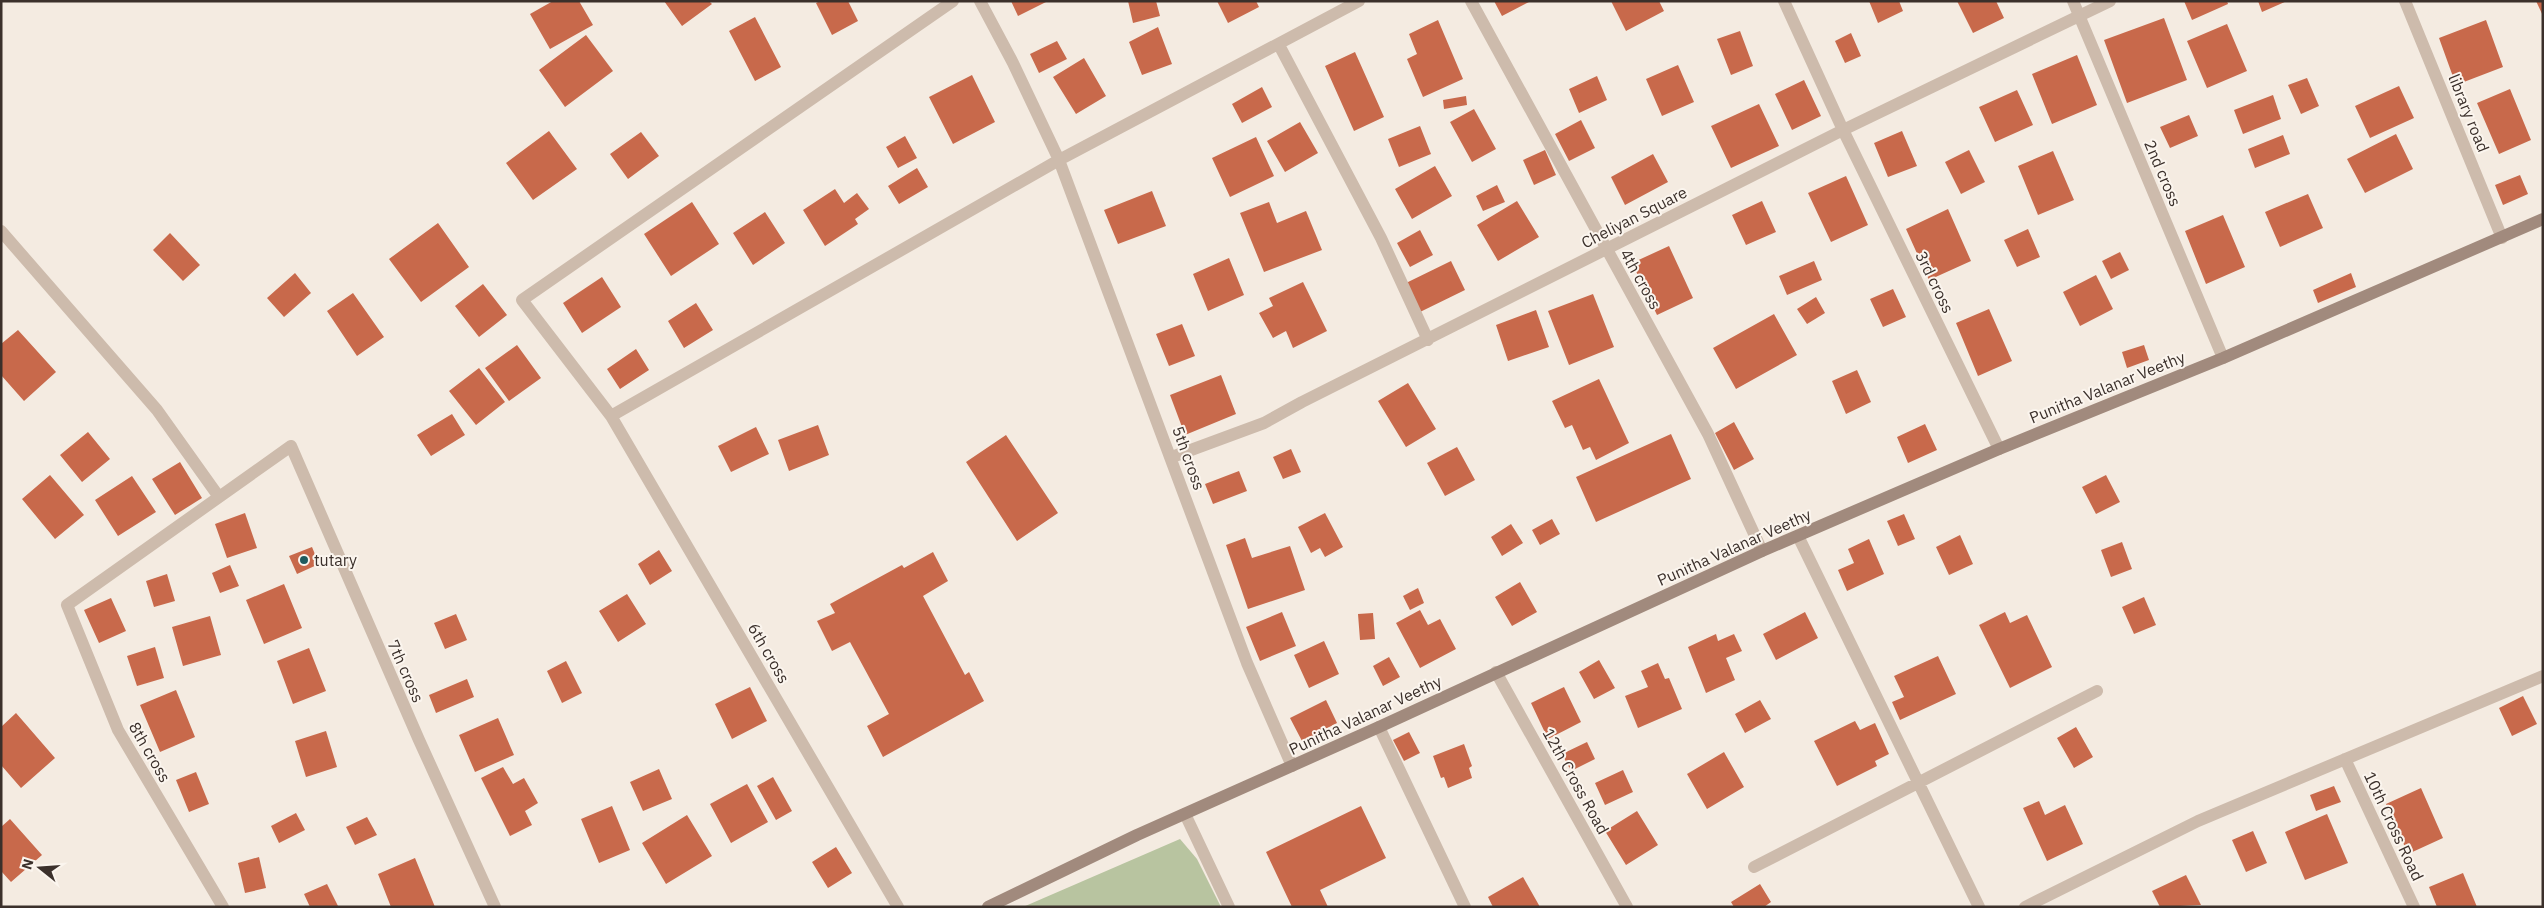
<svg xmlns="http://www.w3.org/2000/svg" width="2544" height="908" font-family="'IBM Plex Sans',sans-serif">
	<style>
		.green { fill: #b8c4a0 }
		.building { fill: #c8694b }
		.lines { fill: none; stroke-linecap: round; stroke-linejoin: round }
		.street { stroke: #cdbbac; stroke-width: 12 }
		.secondary { stroke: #a18a7d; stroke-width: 12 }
		.poi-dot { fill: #1f5a5e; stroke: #fbf5ee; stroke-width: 2 }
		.labels { text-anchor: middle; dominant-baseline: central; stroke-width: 4; stroke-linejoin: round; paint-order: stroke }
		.street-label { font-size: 16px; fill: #3b302b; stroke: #fbf5ee }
		.poi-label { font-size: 16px; fill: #3b302b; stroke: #fbf5ee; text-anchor: start }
	</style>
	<rect width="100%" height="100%" fill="#f4ebe1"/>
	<!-- green -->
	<path class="green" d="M 1180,839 L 1197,859 L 1221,907 L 1023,907 Z"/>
	<!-- building -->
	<path class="building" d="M 553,1 L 579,1 L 593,25 L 550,49 L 530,14 Z
		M 664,1 L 709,1 L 712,4 L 682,26 Z
		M 820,1 L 848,1 L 858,21 L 832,35 L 816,3 Z
		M 1011,1 L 1048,1 L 1018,16 Z
		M 1128,1 L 1156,1 L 1160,16 L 1133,23 Z
		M 1217,1 L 1256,1 L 1259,7 L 1228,23 Z
		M 1494,1 L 1531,1 L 1502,16 Z
		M 1611,1 L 1659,1 L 1664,11 L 1626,31 Z
		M 1869,1 L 1899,1 L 1903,11 L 1878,23 Z
		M 1957,1 L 1996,1 L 2004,18 L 1973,33 Z
		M 2184,1 L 2227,1 L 2228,4 L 2192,20 Z
		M 2258,1 L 2287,1 L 2262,12 Z
		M 2536,1 L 2543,1 L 2543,16 Z
		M 755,17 L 781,67 L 755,81 L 729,31 Z
		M 2164,18 L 2187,80 L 2127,103 L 2104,40 Z
		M 1438,20 L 1463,79 L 1423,97 L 1407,59 L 1417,54 L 1409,34 Z
		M 2486,20 L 2503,67 L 2456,85 L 2439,38 Z
		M 2227,24 L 2247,71 L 2207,88 L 2187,41 Z
		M 1158,27 L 1172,64 L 1142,75 L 1129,42 Z
		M 1740,31 L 1753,66 L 1731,75 L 1717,39 Z
		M 1851,33 L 1861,56 L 1845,63 L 1835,41 Z
		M 586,35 L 613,71 L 565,107 L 539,70 Z
		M 1057,41 L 1067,59 L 1039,73 L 1030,54 Z
		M 1355,52 L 1384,117 L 1354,131 L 1325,66 Z
		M 2077,55 L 2097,105 L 2052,124 L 2032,74 Z
		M 1084,58 L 1106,96 L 1076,114 L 1053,77 Z
		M 1678,65 L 1694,102 L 1662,116 L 1646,79 Z
		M 972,75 L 995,122 L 953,144 L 929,97 Z
		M 1597,76 L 1607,100 L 1579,113 L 1569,89 Z
		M 2307,78 L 2319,106 L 2301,114 L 2288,85 Z
		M 1804,80 L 1821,116 L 1792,130 L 1775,94 Z
		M 2399,86 L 2414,118 L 2370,138 L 2355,106 Z
		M 1262,87 L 1272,107 L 1242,123 L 1232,104 Z
		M 2510,89 L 2531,140 L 2499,154 L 2477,103 Z
		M 2017,90 L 2033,125 L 1995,142 L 1979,107 Z
		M 2273,95 L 2281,119 L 2243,134 L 2234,110 Z
		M 1466,96 L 1467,105 L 1444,109 L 1443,100 Z
		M 1759,104 L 1779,146 L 1731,168 L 1711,126 Z
		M 1474,109 L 1496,149 L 1472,162 L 1450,122 Z
		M 2189,115 L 2198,136 L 2170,148 L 2160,127 Z
		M 1581,120 L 1595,148 L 1569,161 L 1555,134 Z
		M 1300,122 L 1318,153 L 1285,172 L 1267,141 Z
		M 1420,126 L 1431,154 L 1399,167 L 1388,139 Z
		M 549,131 L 577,169 L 533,200 L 506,163 Z
		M 1902,131 L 1917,166 L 1888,177 L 1874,143 Z
		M 641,132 L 659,156 L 628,179 L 610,154 Z
		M 2396,134 L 2413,169 L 2365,193 L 2347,159 Z
		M 2283,135 L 2290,154 L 2255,168 L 2248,149 Z
		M 905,136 L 917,158 L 898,168 L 886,147 Z
		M 1256,137 L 1274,176 L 1230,197 L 1212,158 Z
		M 1545,150 L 1556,175 L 1534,185 L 1523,160 Z
		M 1969,150 L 1985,182 L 1961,194 L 1945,162 Z
		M 2053,151 L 2074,200 L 2038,215 L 2018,166 Z
		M 1653,154 L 1668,182 L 1625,205 L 1611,177 Z
		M 1435,166 L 1452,196 L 1412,219 L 1395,189 Z
		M 917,168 L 928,187 L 899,204 L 888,186 Z
		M 2520,175 L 2528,194 L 2503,205 L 2495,185 Z
		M 1846,176 L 1868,225 L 1831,242 L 1808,193 Z
		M 1497,185 L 1505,202 L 1483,211 L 1476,196 Z
		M 835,189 L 844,203 L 857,193 L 869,209 L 855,219 L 858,224 L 825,246 L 803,210 Z
		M 1152,191 L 1166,226 L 1118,244 L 1104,210 Z
		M 2308,194 L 2323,228 L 2280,247 L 2265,212 Z
		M 1517,201 L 1539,237 L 1498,261 L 1477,225 Z
		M 1762,201 L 1776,232 L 1746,245 L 1732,215 Z
		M 692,202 L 719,244 L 671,276 L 644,234 Z
		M 1269,202 L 1277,223 L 1306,211 L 1322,250 L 1264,272 L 1240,213 Z
		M 1948,209 L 1971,261 L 1929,280 L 1906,229 Z
		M 765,212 L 785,243 L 753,265 L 733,233 Z
		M 2223,215 L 2245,267 L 2206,284 L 2185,231 Z
		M 438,223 L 469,267 L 421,302 L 389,259 Z
		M 2028,229 L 2040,257 L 2017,267 L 2004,240 Z
		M 1420,230 L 1433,255 L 1410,267 L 1397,243 Z
		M 170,233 L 200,265 L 183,281 L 153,250 Z
		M 1669,246 L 1693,298 L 1657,315 L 1632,263 Z
		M 2120,252 L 2129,270 L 2111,279 L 2102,261 Z
		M 1229,258 L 1244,295 L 1208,311 L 1193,274 Z
		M 1451,261 L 1465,290 L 1420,312 L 1406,283 Z
		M 1814,261 L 1822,280 L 1787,295 L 1779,276 Z
		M 295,273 L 311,293 L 284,317 L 267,298 Z
		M 2351,273 L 2356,287 L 2318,303 L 2313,290 Z
		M 2096,275 L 2113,309 L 2080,326 L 2063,292 Z
		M 602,277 L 621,307 L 582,333 L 563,303 Z
		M 1303,282 L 1327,331 L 1293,348 L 1286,331 L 1273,338 L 1259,313 L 1273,306 L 1269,298 Z
		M 483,284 L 507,315 L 479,337 L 455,306 Z
		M 1893,289 L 1906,317 L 1883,327 L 1870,299 Z
		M 353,293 L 384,337 L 357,356 L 327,311 Z
		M 1593,294 L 1614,347 L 1569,365 L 1548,311 Z
		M 1816,297 L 1825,313 L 1807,324 L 1797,309 Z
		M 696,303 L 713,330 L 684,348 L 668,321 Z
		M 1989,309 L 2012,361 L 1978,376 L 1956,323 Z
		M 1536,310 L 1549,347 L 1508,361 L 1496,325 Z
		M 1774,314 L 1797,355 L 1736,389 L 1713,348 Z
		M 1182,324 L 1195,356 L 1169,366 L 1156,334 Z
		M 18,330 L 56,372 L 24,401 L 1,375 L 1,344 Z
		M 517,345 L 541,378 L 509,401 L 485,368 Z
		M 2144,345 L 2149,360 L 2127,368 L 2122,352 Z
		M 636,349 L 649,370 L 620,389 L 607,369 Z
		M 479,368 L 505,402 L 476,425 L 449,391 Z
		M 1857,370 L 1871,402 L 1846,414 L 1832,381 Z
		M 1221,375 L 1236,414 L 1185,435 L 1170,395 Z
		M 1599,379 L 1629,443 L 1596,460 L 1590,447 L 1583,450 L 1572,425 L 1565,428 L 1552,401 Z
		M 1408,383 L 1436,429 L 1406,447 L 1378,401 Z
		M 452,414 L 465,435 L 431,456 L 417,435 Z
		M 1734,422 L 1754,459 L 1734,470 L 1715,433 Z
		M 1925,424 L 1937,450 L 1908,463 L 1897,437 Z
		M 818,425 L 829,455 L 789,471 L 778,440 Z
		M 756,427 L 769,454 L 731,472 L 718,446 Z
		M 88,432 L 110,459 L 82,482 L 60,455 Z
		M 1671,434 L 1691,479 L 1596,522 L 1576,477 Z
		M 1006,435 L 1058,513 L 1017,541 L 966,462 Z
		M 1457,447 L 1475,480 L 1445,496 L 1427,463 Z
		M 1291,449 L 1301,472 L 1283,479 L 1273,457 Z
		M 180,462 L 202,498 L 175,515 L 152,479 Z
		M 1239,471 L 1247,491 L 1213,504 L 1205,484 Z
		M 50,475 L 84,515 L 55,539 L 22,499 Z
		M 2106,475 L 2120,502 L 2096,514 L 2082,487 Z
		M 132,476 L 156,512 L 118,536 L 95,500 Z
		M 245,513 L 257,548 L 227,558 L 215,524 Z
		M 1325,513 L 1343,547 L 1325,557 L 1320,548 L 1311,553 L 1298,527 Z
		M 1904,514 L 1915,539 L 1898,546 L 1887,521 Z
		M 1552,519 L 1560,534 L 1540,545 L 1532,530 Z
		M 1511,524 L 1523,543 L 1502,556 L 1491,537 Z
		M 1960,535 L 1973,564 L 1949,575 L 1936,547 Z
		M 1245,538 L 1252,558 L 1290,546 L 1305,590 L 1248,609 L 1226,545 Z
		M 1869,539 L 1884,574 L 1847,591 L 1838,570 L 1854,563 L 1848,549 Z
		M 2122,542 L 2132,569 L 2111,577 L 2101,550 Z
		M 312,547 L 319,564 L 297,574 L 289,556 Z
		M 659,550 L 672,571 L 650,585 L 638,564 Z
		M 933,552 L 948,581 L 923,596 L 965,675 L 969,672 L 984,701 L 883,757 L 867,726 L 889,714 L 850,642 L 832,651 L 817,621 L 835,613 L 830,604 L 902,565 L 904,568 Z
		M 230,565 L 239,586 L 220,593 L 212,573 Z
		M 167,574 L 175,601 L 154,607 L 146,581 Z
		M 1520,582 L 1537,612 L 1512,626 L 1495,597 Z
		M 284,584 L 302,628 L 264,644 L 246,600 Z
		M 1418,588 L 1424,603 L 1410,610 L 1403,596 Z
		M 627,594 L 646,624 L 618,642 L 599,611 Z
		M 2144,597 L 2156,625 L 2134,634 L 2122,607 Z
		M 111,598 L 126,631 L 99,643 L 84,610 Z
		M 1420,610 L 1428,625 L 1440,619 L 1456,649 L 1420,668 L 1396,623 Z
		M 1282,612 L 1296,646 L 1260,661 L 1246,627 Z
		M 1805,612 L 1818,638 L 1776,660 L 1763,634 Z
		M 2005,612 L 2010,623 L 2027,615 L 2052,667 L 2010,688 L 1979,625 Z
		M 1373,613 L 1375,639 L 1360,640 L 1358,614 Z
		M 456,614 L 467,640 L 445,649 L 434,623 Z
		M 210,616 L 221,655 L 183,666 L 172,627 Z
		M 1716,634 L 1718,641 L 1734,634 L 1742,651 L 1726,658 L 1735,680 L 1706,693 L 1688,647 Z
		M 1324,641 L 1339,674 L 1309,688 L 1294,655 Z
		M 155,647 L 164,678 L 137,686 L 127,656 Z
		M 309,648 L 326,691 L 293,704 L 277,661 Z
		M 1938,656 L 1956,694 L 1900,720 L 1892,702 L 1904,697 L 1894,676 Z
		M 1389,657 L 1400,677 L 1383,686 L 1373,666 Z
		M 1599,660 L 1615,688 L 1594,699 L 1579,672 Z
		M 566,661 L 582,693 L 562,703 L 547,671 Z
		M 1658,663 L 1665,679 L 1669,678 L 1682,709 L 1638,728 L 1625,696 L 1648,687 L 1641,671 Z
		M 467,679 L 474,697 L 436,713 L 429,695 Z
		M 750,687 L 767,721 L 732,739 L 715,704 Z
		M 1564,687 L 1581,722 L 1548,739 L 1531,703 Z
		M 176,690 L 195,737 L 160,752 L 140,705 Z
		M 2523,696 L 2537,724 L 2512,736 L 2499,708 Z
		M 1326,700 L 1337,723 L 1302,741 L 1290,718 Z
		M 1760,700 L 1771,719 L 1745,733 L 1735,714 Z
		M 16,713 L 55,758 L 21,788 L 1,765 L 1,727 Z
		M 498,718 L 514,755 L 475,772 L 459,735 Z
		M 1855,721 L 1860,730 L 1875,723 L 1889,754 L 1875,761 L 1877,766 L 1837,786 L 1814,741 Z
		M 2076,727 L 2093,757 L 2074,768 L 2057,738 Z
		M 326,731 L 337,767 L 306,777 L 295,741 Z
		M 1409,732 L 1420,753 L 1404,761 L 1393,740 Z
		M 1587,742 L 1595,759 L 1571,771 L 1562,754 Z
		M 1464,744 L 1472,766 L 1469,768 L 1472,778 L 1448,788 L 1444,777 L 1441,778 L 1433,756 Z
		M 1724,752 L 1744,787 L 1707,809 L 1687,774 Z
		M 503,767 L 513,784 L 524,778 L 538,803 L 525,811 L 532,825 L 510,836 L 481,778 Z
		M 659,769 L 672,799 L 643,811 L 630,782 Z
		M 1623,770 L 1633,792 L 1605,805 L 1595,783 Z
		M 196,772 L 209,804 L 189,812 L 176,780 Z
		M 773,777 L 792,811 L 776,820 L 757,786 Z
		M 747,784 L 768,822 L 731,843 L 710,804 Z
		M 2334,786 L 2341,802 L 2316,811 L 2310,795 Z
		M 2421,788 L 2443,838 L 2408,854 L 2386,804 Z
		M 2039,801 L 2045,815 L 2065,805 L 2083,844 L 2047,861 L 2023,808 Z
		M 612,806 L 630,850 L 599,863 L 581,819 Z
		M 1361,806 L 1386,858 L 1320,890 L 1328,907 L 1292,907 L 1266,852 Z
		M 1637,811 L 1658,845 L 1626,865 L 1605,831 Z
		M 296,813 L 305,830 L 279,843 L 271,826 Z
		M 2327,814 L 2348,863 L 2305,880 L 2285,832 Z
		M 687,815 L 712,856 L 666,884 L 642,843 Z
		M 367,817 L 377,835 L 355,845 L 346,827 Z
		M 10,819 L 42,855 L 11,882 L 1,871 L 1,827 Z
		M 2253,831 L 2267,863 L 2246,872 L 2232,840 Z
		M 836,847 L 852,873 L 828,888 L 812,862 Z
		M 259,857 L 266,888 L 245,893 L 238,863 Z
		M 415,858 L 435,907 L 391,907 L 378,874 Z
		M 2463,873 L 2477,907 L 2437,907 L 2429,887 Z
		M 2186,875 L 2201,905 L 2160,907 L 2152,891 Z
		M 1523,877 L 1540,907 L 1493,907 L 1488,897 Z
		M 327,884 L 338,906 L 310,907 L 304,894 Z
		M 1760,884 L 1771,902 L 1764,907 L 1734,907 L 1731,902 Z"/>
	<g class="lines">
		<!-- street -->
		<path class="street" d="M 980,1 L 1013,63 L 1059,160 L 1247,663 L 1292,766
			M 1471,1 L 1708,434 L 1762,551
			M 1784,1 L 1843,130 L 1999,449
			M 2073,1 L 2223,358
			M 2405,1 L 2502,238
			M 1279,45 L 1381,238 L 1428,340
			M 1,231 L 157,410 L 219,497
			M 611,416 L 1059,160 L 1359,1
			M 1172,457 L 1264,423 L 1302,402 L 1843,130 L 2110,1
			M 1798,536 L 1979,907
			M 1496,672 L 1627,907
			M 1379,727 L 1465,907
			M 2345,759 L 2414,907
			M 1185,814 L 1229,907
			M 1754,867 L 2097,691
			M 223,907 L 118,730 L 67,605 L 291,446 L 419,740 L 495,907
			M 898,907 L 611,416 L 522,300 L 953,1
			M 2025,907 L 2198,821 L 2543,676"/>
		<!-- secondary -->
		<path class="secondary" d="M 988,907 L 1137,835 L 1379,727 L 1762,551 L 1999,449 L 2223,358 L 2543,219"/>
	</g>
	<!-- markers -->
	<circle class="poi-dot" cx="304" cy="560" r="5"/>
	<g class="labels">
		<!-- street labels -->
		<g class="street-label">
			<text transform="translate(2469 113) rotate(68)">library road</text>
			<text transform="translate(2163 173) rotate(67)">2nd cross</text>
			<text transform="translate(1634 217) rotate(-27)">Cheliyan Square</text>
			<text transform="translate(1641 279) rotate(61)">4th cross</text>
			<text transform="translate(1935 282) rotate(64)">3rd cross</text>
			<text transform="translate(2107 387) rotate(-22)">Punitha Valanar Veethy</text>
			<text transform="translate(1189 458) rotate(70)">5th cross</text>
			<text transform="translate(1734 547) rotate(-24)">Punitha Valanar Veethy</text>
			<text transform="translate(769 653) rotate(60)">6th cross</text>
			<text transform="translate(406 671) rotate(66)">7th cross</text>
			<text transform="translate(1365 715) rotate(-25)">Punitha Valanar Veethy</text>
			<text transform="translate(150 752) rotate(60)">8th cross</text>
			<text transform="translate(1576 781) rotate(61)">12th Cross Road</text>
			<text transform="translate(2394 826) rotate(65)">10th Cross Road</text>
		</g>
		<!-- poi labels -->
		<g class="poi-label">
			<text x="314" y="560">tutary</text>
		</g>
	</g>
	<!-- border -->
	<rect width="2544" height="908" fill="none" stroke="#3b302b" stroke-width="5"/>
	<!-- north arrow -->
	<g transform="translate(40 868) rotate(287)" stroke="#fbf5ee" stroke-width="4" paint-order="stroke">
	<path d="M0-4L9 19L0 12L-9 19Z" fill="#3b302b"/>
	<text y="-8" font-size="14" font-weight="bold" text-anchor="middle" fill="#3b302b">N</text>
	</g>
</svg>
